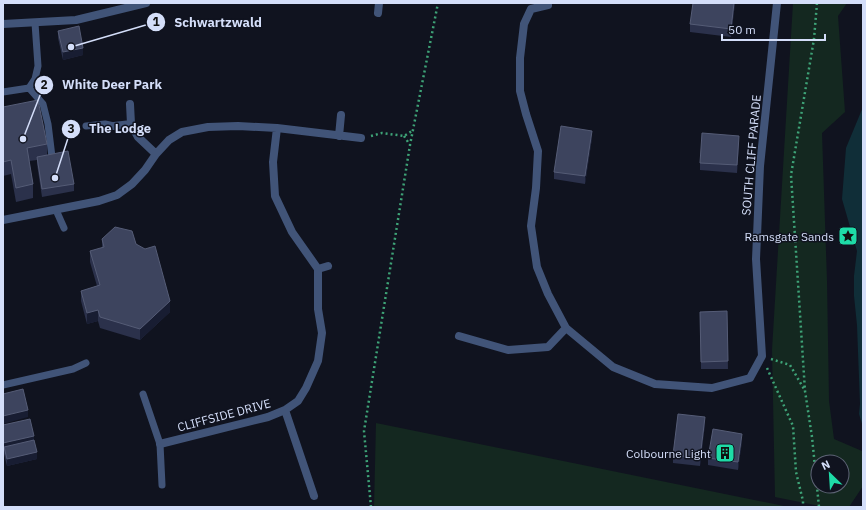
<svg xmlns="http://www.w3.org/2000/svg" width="866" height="510" font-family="'IBM Plex Sans',sans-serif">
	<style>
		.green { fill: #142820; fill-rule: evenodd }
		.water { fill: #102e38 }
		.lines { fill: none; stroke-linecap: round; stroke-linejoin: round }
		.path { stroke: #3ea377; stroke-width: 2.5; stroke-dasharray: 2 3; stroke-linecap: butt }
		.lane { stroke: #415478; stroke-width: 7 }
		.street { stroke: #415478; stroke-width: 8 }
		.wall { fill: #2b314b }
		.shaded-wall { fill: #181d32 }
		.building { fill: #3d445e; stroke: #555c76 }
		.labels { text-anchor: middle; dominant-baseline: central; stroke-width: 3; stroke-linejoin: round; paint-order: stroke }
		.street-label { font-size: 12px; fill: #d4def9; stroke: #10131f }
		.poi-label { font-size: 12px; fill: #d4def9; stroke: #10131f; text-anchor: end }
		.leader { fill: none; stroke: #d4def9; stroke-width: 1.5 }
		.callout-dot { fill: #d4def9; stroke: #10131f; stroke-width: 1.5 }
		.mark-label { font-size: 12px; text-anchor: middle; font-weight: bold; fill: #111 }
		.callout-label { font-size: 13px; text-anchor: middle; font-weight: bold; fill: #d4def9; stroke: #10131f; stroke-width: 3; stroke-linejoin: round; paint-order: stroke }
	</style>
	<rect width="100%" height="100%" fill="#10131f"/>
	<!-- green -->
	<path class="green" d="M 793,3 L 847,3 L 838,16 L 845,112 L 822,133 L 827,281 L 829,401 L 834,439 L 862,451 L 863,454 L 863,486 L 849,507 L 825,507 L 775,497 L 772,350 ZM 818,462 L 842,462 L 842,486 L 818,486 Z
		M 376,423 L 789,507 L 374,507 Z"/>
	<!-- water -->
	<path class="water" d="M 863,107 L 863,427 L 859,414 L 860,404 L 857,325 L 854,296 L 854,276 L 857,251 L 842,199 L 846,148 Z"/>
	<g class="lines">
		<!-- path -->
		<path class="path" d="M 817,3 L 814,39 L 791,175 L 805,391 L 812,437 L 819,507
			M 371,136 L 382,133 L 404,136 L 412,131
			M 404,136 L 410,145
			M 771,359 L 790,365 L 804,389
			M 767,368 L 793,426 L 796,472 L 803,501 L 803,507
			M 371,507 L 364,431 L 410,145 L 438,3"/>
		<!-- lane -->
		<path class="lane" d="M 29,88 L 43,104 L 48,124 L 52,157
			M 3,92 L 29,88 L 35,79 L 38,66 L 35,23
			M 86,126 L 105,124 L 114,126
			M 56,210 L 64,228
			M 3,385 L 73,369 L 86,363
			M 143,394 L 160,444 L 162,485"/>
		<!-- street -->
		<path class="street" d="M 548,5 L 531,9 L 524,24 L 520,58 L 520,91 L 526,114 L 538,151 L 536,188 L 531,226 L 537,267 L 548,294 L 566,328 L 613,367 L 655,384 L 712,388 L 750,378 L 762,356 L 756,259 L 760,166 L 777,3
			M 378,13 L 379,3
			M 3,24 L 76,20 L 146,3
			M 130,104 L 131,124 L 138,137 L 156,154
			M 114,126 L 131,124
			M 277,128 L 273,162 L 275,196 L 292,232 L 318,269
			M 339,136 L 341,115
			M 3,220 L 99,201 L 117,195 L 132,184 L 145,170 L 156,154 L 169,140 L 182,132 L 208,127 L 238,126 L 277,128 L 361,138
			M 459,336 L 508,350 L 548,347 L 566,328
			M 285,410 L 314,496
			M 160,444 L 268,417 L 285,410 L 298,401 L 306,388 L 318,361 L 322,333 L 318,309 L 318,269 L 328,266"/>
	</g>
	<!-- wall -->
	<path class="wall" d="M 735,3 L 731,37 L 690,32 L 690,24 Z
		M 58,31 L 83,55 L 63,60 L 58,38 Z
		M 3,107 L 47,144 L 47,155 L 74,184 L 74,191 L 42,197 L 37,164 L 37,160 L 29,161 L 33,184 L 33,198 L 16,202 L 11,174 L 3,176 Z
		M 592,138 L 585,184 L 554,179 L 554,172 Z
		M 739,143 L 737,173 L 700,170 L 700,163 Z
		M 102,239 L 136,244 L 170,312 L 140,340 L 100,328 L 98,321 L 87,324 L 81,301 L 81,291 L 97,286 L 90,262 L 90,251 L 102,248 Z
		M 727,311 L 728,369 L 701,369 L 700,312 Z
		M 705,424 L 700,466 L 673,463 L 673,455 Z
		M 3,425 L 34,440 L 37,459 L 7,466 L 4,454 L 4,450 L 3,450 Z
		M 742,441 L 738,470 L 708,465 L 708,458 Z"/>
	<!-- shaded-wall -->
	<path class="shaded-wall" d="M 734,3 L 735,3 L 731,37 L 731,29 Z
		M 83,48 L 83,55 L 63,60 L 63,52 Z
		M 592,131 L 592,138 L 585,184 L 585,176 Z
		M 739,136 L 739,143 L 737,173 L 737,165 Z
		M 170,301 L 170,312 L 140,340 L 140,329 Z
		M 98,310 L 98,321 L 87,324 L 87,313 Z
		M 28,410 L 28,417 L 3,424 L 3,416 Z
		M 705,417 L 705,424 L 700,466 L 700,458 Z
		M 742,434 L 742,441 L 738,470 L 738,462 Z
		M 34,436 L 34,443 L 4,447 L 4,450 L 3,450 L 3,443 Z
		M 37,452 L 37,459 L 7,466 L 7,459 Z"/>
	<!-- building -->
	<path class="building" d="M 693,3 L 734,3 L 731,29 L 690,24 Z
		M 79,26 L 83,48 L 63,52 L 58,31 Z
		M 38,100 L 47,144 L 27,148 L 33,184 L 16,188 L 11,160 L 3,162 L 3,107 Z
		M 561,126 L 592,131 L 585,176 L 554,172 Z
		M 702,133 L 739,136 L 737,165 L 700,163 Z
		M 68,151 L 74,184 L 42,189 L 37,157 Z
		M 115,227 L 132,231 L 136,244 L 145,249 L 155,246 L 170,301 L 140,329 L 100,317 L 98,310 L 87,313 L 81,291 L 100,285 L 90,251 L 104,247 L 102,239 Z
		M 727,311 L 728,361 L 701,362 L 700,312 Z
		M 23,389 L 28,410 L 3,416 L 3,394 Z
		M 678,414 L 705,417 L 700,458 L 673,455 Z
		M 30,419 L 34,436 L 3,443 L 3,425 Z
		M 713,429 L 742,434 L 738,462 L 708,458 Z
		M 34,440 L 37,452 L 7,459 L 4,447 Z"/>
	<!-- icons -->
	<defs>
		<g id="sight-square" transform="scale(1)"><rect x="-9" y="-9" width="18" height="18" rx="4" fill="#1edba7" stroke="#10131f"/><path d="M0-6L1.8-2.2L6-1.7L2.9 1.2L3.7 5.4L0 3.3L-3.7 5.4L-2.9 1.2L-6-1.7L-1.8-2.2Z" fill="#111"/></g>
		<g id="building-square" transform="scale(1)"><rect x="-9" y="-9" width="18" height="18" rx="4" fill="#1edba7" stroke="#10131f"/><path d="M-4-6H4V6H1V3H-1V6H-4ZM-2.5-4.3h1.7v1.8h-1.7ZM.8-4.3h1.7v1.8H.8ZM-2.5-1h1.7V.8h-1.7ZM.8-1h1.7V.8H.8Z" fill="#111"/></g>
	</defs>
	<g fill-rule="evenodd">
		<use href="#sight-square" x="848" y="236"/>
		<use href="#building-square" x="725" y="453"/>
	</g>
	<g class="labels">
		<!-- street labels -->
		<g class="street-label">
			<text transform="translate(751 155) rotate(-85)">SOUTH CLIFF PARADE</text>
			<text transform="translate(224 415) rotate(-15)">CLIFFSIDE DRIVE</text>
		</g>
		<!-- poi labels -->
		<g class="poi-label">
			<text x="834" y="236">Ramsgate Sands</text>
			<text x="711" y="453">Colbourne Light</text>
		</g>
	</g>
	<!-- callouts -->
	<path class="leader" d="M71 47L156 22M23 139L44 85M55 178L71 129"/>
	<g class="callout-dot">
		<circle cx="71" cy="47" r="4"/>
		<circle cx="23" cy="139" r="4"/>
		<circle cx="55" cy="178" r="4"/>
		<circle cx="156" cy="22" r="10"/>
		<circle cx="44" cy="85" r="10"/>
		<circle cx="71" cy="129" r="10"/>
	</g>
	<g class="mark-label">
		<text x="156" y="26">1</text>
		<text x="44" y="89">2</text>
		<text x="71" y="133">3</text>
	</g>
	<g class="callout-label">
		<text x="218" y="27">Schwartzwald</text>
		<text x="112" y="89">White Deer Park</text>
		<text x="120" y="133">The Lodge</text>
	</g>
	<!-- border -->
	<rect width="866" height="510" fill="none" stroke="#d4def9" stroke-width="8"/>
	<!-- north arrow -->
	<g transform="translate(830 474) rotate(335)"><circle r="19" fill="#10131f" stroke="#5e6476"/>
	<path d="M0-3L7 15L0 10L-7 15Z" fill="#1edba7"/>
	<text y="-6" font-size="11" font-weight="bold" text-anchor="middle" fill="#d4def9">N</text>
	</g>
	<!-- scale -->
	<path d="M722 34v6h103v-6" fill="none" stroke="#d4def9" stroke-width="2"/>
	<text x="728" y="34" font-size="12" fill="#d4def9" stroke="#10131f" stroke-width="3" paint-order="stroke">50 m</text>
</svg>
